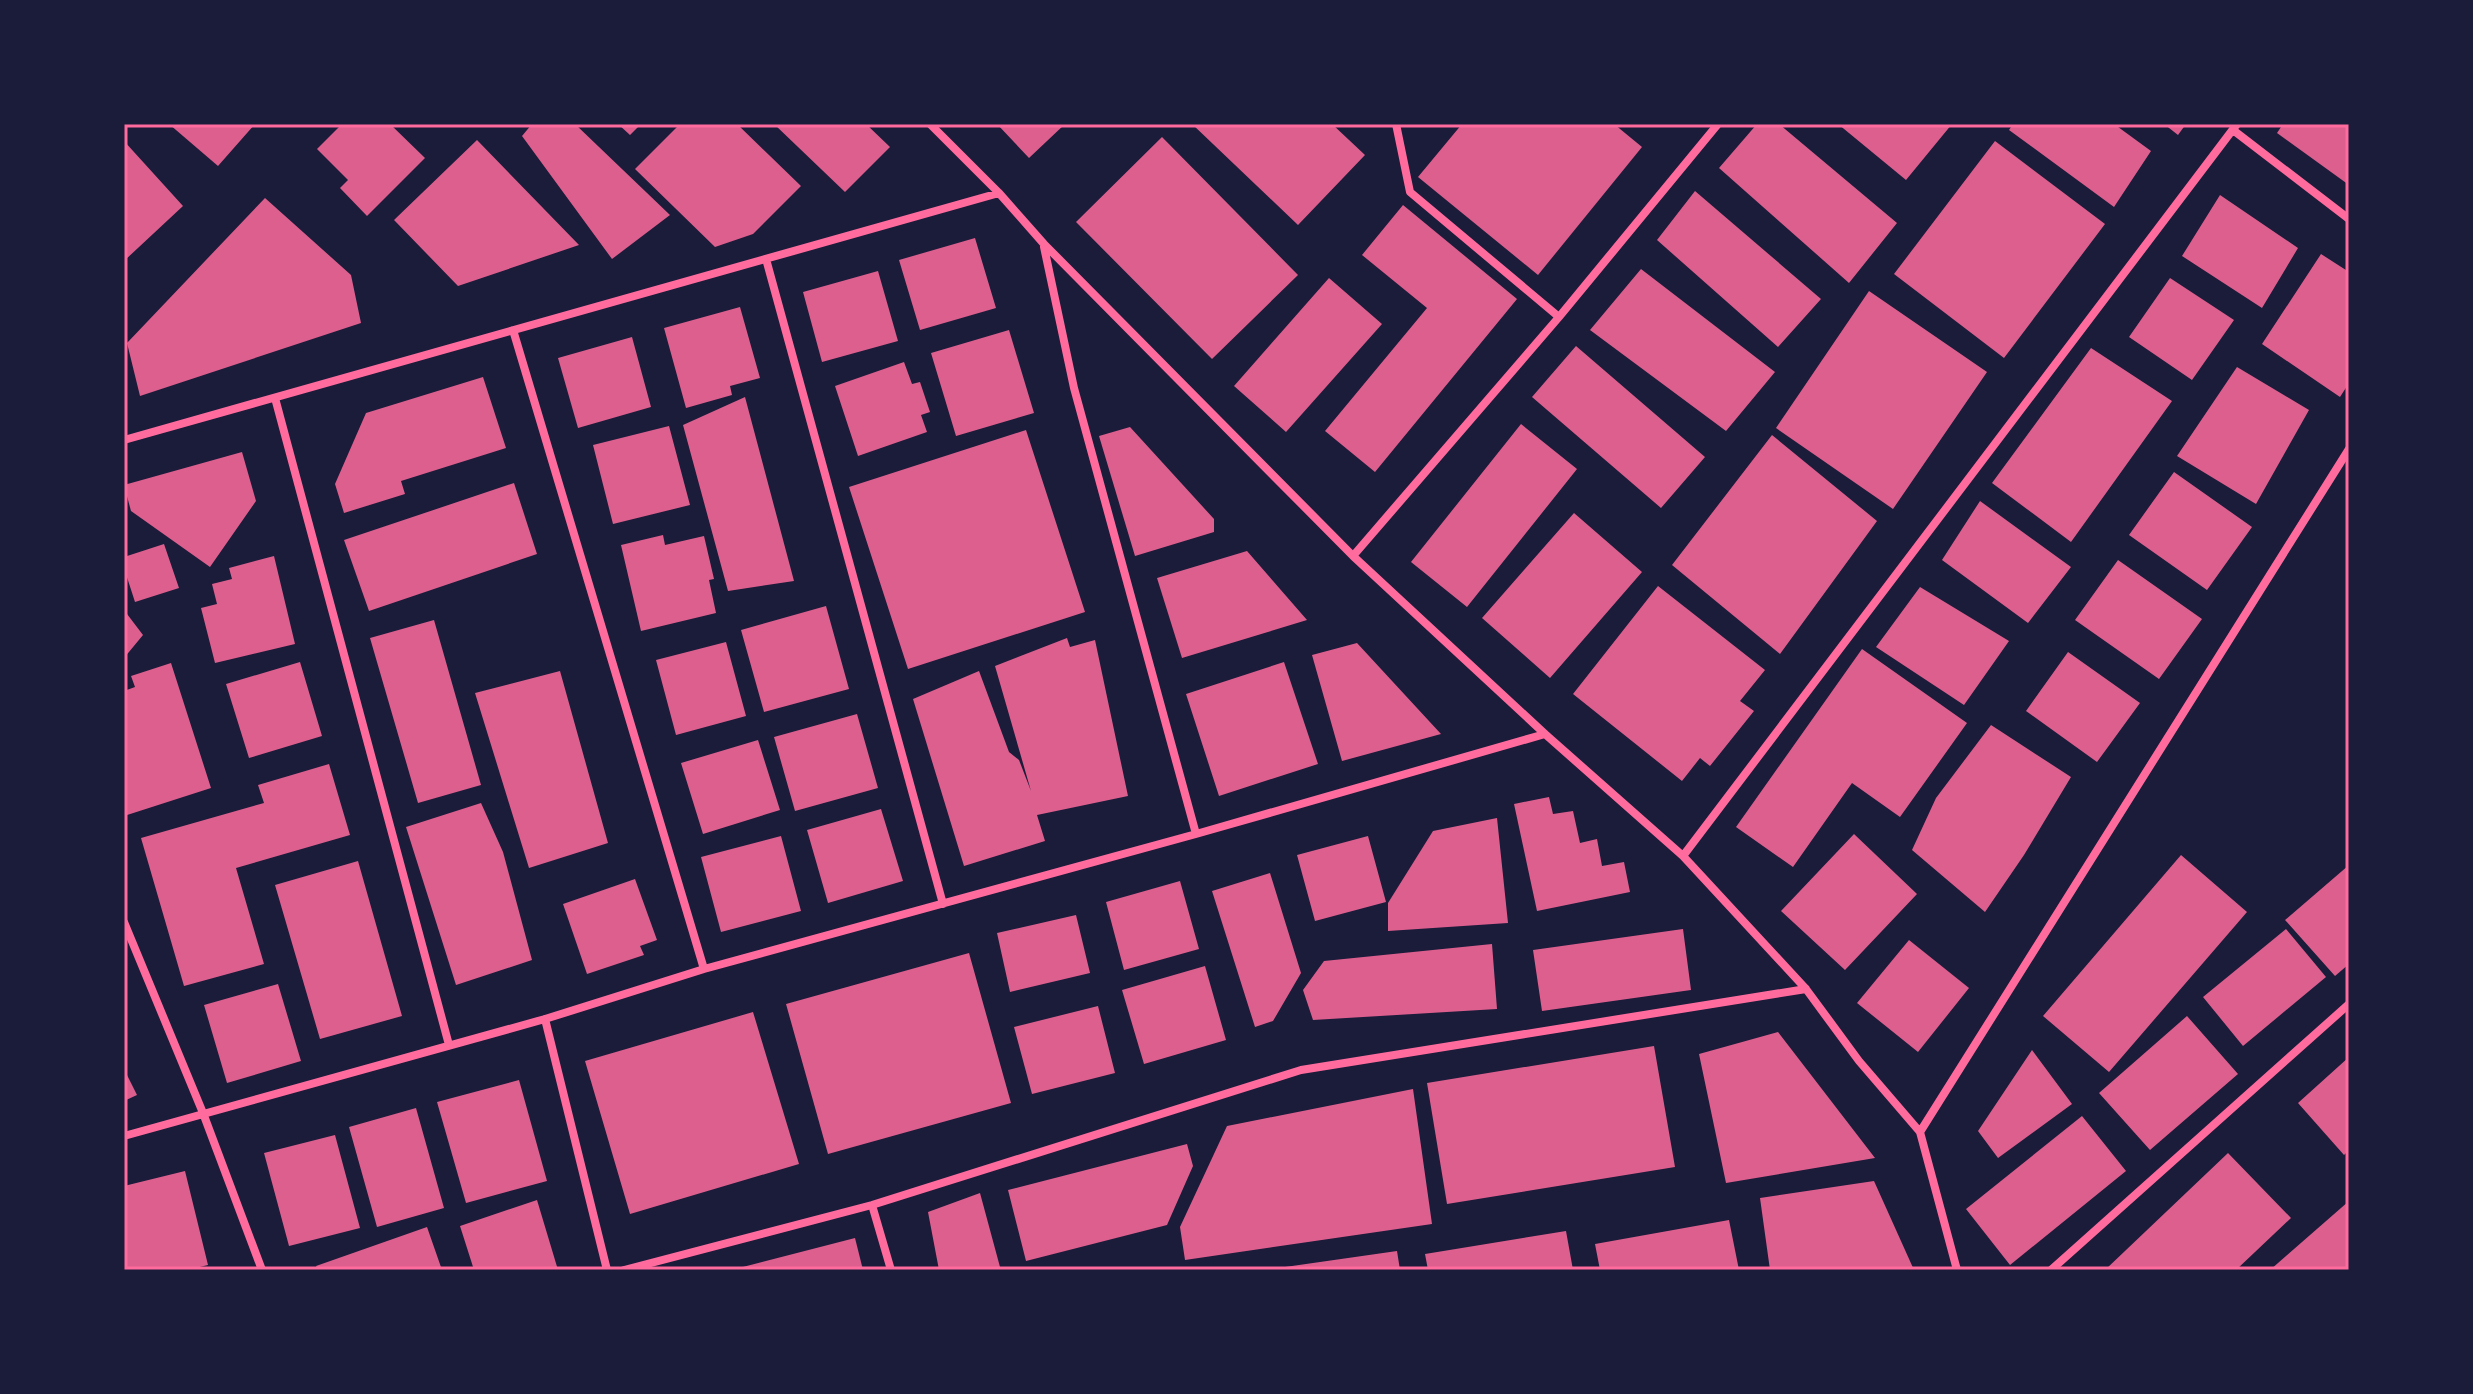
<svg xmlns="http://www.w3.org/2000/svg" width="2473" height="1394" font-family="'Asap Condensed',sans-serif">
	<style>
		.building { fill: #dd5f8e }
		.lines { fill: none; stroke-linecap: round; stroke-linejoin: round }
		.minor { stroke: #ff6b9d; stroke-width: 8 }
		.neatline { fill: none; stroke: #ff6b9d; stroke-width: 3 }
	</style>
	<rect width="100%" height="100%" fill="#1b1b3a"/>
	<!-- building -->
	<path class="building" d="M 169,124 L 255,124 L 218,166 Z
		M 342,124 L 352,124 L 355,127 L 359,124 L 390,124 L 425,158 L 367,216 L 340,188 L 348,180 L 317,149 Z
		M 532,124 L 575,124 L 670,215 L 612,259 L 522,136 Z
		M 618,124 L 641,124 L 630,135 Z
		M 680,124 L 737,124 L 801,186 L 753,234 L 715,247 L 635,169 Z
		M 774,124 L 866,124 L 890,147 L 845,192 Z
		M 997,124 L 1065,124 L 1029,158 Z
		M 1192,124 L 1332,124 L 1365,155 L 1298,225 Z
		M 1462,124 L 1614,124 L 1642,147 L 1538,275 L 1418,177 Z
		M 1757,124 L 1779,124 L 1897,223 L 1849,283 L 1719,168 Z
		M 1838,124 L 1952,124 L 1906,180 Z
		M 2013,124 L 2114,124 L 2151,151 L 2114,207 L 2009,130 Z
		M 2164,124 L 2186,124 L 2178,135 Z
		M 2283,124 L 2349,124 L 2349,185 L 2277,133 Z
		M 1162,137 L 1298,275 L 1212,359 L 1076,222 Z
		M 477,140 L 579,245 L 458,286 L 394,220 Z
		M 124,141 L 183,206 L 124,261 Z
		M 1995,141 L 2105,224 L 2004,358 L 1894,274 Z
		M 1695,191 L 1821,299 L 1778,347 L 1657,240 Z
		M 2220,195 L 2298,248 L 2262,308 L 2182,256 Z
		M 265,198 L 351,275 L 361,323 L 140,396 L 127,343 Z
		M 1403,205 L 1517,299 L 1375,472 L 1325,431 L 1427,308 L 1362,255 Z
		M 975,238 L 996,308 L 920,330 L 899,260 Z
		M 2321,254 L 2349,272 L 2349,383 L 2340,397 L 2262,344 Z
		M 1641,269 L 1775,372 L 1726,431 L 1590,330 Z
		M 878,271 L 898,341 L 822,362 L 803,292 Z
		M 1329,278 L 1382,324 L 1286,432 L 1234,386 Z
		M 2170,278 L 2234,320 L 2192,380 L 2129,337 Z
		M 1869,291 L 1987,372 L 1893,509 L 1776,428 Z
		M 740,307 L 760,378 L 730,386 L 732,395 L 686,408 L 664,328 Z
		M 1009,330 L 1034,413 L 956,436 L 931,353 Z
		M 632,337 L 651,407 L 578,428 L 558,358 Z
		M 1576,346 L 1705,457 L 1661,508 L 1532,397 Z
		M 2091,348 L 2172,401 L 2071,542 L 1992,483 Z
		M 904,362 L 912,384 L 920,382 L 930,412 L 921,415 L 927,432 L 858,456 L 835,386 Z
		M 2237,367 L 2309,410 L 2256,504 L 2177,456 Z
		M 483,377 L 506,448 L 401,481 L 405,494 L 344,513 L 335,484 L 366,413 Z
		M 745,397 L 794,581 L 728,591 L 683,425 Z
		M 1521,424 L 1577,469 L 1467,607 L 1411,562 Z
		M 669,426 L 690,505 L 613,524 L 593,445 Z
		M 1130,427 L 1214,519 L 1214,532 L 1135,556 L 1099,436 Z
		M 1026,430 L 1085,612 L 908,669 L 849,487 Z
		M 1772,435 L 1877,521 L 1780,654 L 1672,565 Z
		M 242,452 L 256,501 L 210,567 L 131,511 L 124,485 Z
		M 2174,472 L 2252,527 L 2207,590 L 2129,535 Z
		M 514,483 L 537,554 L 369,611 L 344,540 Z
		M 1980,501 L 2071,567 L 2028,623 L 1942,560 Z
		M 1574,513 L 1642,572 L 1550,678 L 1482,618 Z
		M 663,535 L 665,545 L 704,536 L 714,579 L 709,580 L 716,613 L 641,631 L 621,545 Z
		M 164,544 L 179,588 L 135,602 L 124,568 L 124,557 Z
		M 1247,551 L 1307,620 L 1182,658 L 1157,578 Z
		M 274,556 L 295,644 L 215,663 L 201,608 L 217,604 L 212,584 L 232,579 L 229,568 Z
		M 2118,560 L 2202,619 L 2159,679 L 2075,620 Z
		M 1658,586 L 1765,670 L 1740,701 L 1754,711 L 1710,766 L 1700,758 L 1682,781 L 1573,694 Z
		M 1920,587 L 2009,641 L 1964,705 L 1876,647 Z
		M 826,606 L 849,689 L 764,712 L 741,630 Z
		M 124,610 L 143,635 L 124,658 Z
		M 434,620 L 481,785 L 418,803 L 370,638 Z
		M 1067,638 L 1070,647 L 1095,640 L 1128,796 L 1037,815 L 1045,841 L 964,866 L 913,699 L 979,671 L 1009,752 L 1019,760 L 1031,791 L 995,666 Z
		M 726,642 L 746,716 L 676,735 L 656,660 Z
		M 1357,643 L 1441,734 L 1342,761 L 1312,655 Z
		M 1862,649 L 1967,723 L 1900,817 L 1852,783 L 1793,867 L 1736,827 Z
		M 2068,652 L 2140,703 L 2097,762 L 2026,711 Z
		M 300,662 L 322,736 L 249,758 L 226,684 Z
		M 1284,662 L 1318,764 L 1219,796 L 1186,694 Z
		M 171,663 L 211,788 L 124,816 L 124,691 L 135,687 L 131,676 Z
		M 560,671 L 608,843 L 529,868 L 475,693 Z
		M 857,714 L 878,788 L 795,811 L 774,737 Z
		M 1991,725 L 2071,777 L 2024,855 L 1985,912 L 1912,850 L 1936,798 Z
		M 758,740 L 780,810 L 703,834 L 681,763 Z
		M 329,764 L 350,835 L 236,868 L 264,964 L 184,986 L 141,838 L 264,803 L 258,785 Z
		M 1549,797 L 1553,814 L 1573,811 L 1580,843 L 1597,839 L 1602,866 L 1624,862 L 1630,892 L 1537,911 L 1514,804 Z
		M 481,803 L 503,852 L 532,960 L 456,985 L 406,827 Z
		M 881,809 L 903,881 L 828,903 L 807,830 Z
		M 1497,818 L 1508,923 L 1388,931 L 1388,903 L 1433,831 Z
		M 1854,834 L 1917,894 L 1845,970 L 1781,911 Z
		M 781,836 L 801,911 L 721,932 L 701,857 Z
		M 1368,836 L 1386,902 L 1315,921 L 1297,855 Z
		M 2181,855 L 2247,912 L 2109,1072 L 2043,1016 Z
		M 358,861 L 402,1016 L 320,1039 L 275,885 Z
		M 2349,865 L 2349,964 L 2335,976 L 2285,920 Z
		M 1270,873 L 1301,973 L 1273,1021 L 1255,1027 L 1212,891 Z
		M 635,879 L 657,940 L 640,946 L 644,955 L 587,974 L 563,904 Z
		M 1180,881 L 1199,949 L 1124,970 L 1106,902 Z
		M 1076,915 L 1090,973 L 1010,992 L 997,933 Z
		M 1683,929 L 1691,990 L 1542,1011 L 1533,950 Z
		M 2286,929 L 2326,977 L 2243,1046 L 2203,997 Z
		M 1909,940 L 1969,988 L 1918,1052 L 1857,1003 Z
		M 1492,944 L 1497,1009 L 1313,1020 L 1303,990 L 1324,961 Z
		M 969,953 L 1011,1103 L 828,1154 L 786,1004 Z
		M 1205,966 L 1226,1040 L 1144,1064 L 1122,990 Z
		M 278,984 L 301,1061 L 227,1083 L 204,1005 Z
		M 1098,1006 L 1115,1073 L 1032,1094 L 1014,1027 Z
		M 753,1012 L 799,1164 L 630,1214 L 585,1061 Z
		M 2187,1016 L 2238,1074 L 2150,1150 L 2099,1093 Z
		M 1778,1032 L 1875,1158 L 1726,1183 L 1699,1054 Z
		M 1654,1046 L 1675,1167 L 1447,1204 L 1427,1083 Z
		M 2032,1050 L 2072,1104 L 1998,1158 L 1978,1131 Z
		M 2349,1057 L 2349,1150 L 2344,1155 L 2298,1103 Z
		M 124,1069 L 137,1095 L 124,1101 Z
		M 519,1080 L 547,1181 L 466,1203 L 437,1102 Z
		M 1413,1089 L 1432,1224 L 1185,1260 L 1180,1227 L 1227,1126 Z
		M 416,1108 L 444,1208 L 377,1227 L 349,1127 Z
		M 2082,1116 L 2126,1171 L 2010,1265 L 1966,1209 Z
		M 335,1135 L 360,1228 L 289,1246 L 264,1153 Z
		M 1187,1144 L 1193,1166 L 1167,1225 L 1026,1261 L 1008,1190 Z
		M 2228,1153 L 2291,1218 L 2236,1270 L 2105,1270 Z
		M 185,1171 L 208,1265 L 187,1270 L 124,1270 L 124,1186 Z
		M 1874,1181 L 1914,1270 L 1770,1270 L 1760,1198 Z
		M 980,1193 L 1000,1267 L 989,1270 L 939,1270 L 928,1212 Z
		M 537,1200 L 558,1270 L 474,1270 L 460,1226 Z
		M 2349,1201 L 2349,1270 L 2270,1270 Z
		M 1729,1220 L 1739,1270 L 1600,1270 L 1595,1244 Z
		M 427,1227 L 442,1270 L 318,1270 L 316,1266 Z
		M 1566,1231 L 1573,1270 L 1428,1270 L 1425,1254 Z
		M 855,1238 L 863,1270 L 735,1270 L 735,1269 Z
		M 1397,1251 L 1400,1270 L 1278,1270 L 1278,1268 Z"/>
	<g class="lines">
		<!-- minor -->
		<path class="minor" d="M 930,124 L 999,193 L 1044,244 L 1353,556 L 1545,734 L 1683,856 L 1806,989 L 1859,1061 L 1920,1132 L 1957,1270
			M 1396,124 L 1410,192 L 1559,317
			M 2233,130 L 2349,219
			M 1044,247 L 1074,388 L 1196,834
			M 766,259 L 943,904
			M 513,330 L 704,969
			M 275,398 L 449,1045
			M 124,440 L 999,193
			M 1353,556 L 1559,317 L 1718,124
			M 1683,856 L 2237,124
			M 124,922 L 203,1113 L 262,1270
			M 545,1019 L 607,1270
			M 1920,1132 L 2349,449
			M 124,1136 L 545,1019 L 704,969 L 1196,834 L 1545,734
			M 872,1205 L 891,1270
			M 624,1270 L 872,1205 L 1301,1070 L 1806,989
			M 2051,1270 L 2349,1004"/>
	</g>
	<!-- border -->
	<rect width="2473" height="1394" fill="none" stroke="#1b1b3a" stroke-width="252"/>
	<rect x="126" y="126" width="2221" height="1142" class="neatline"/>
</svg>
